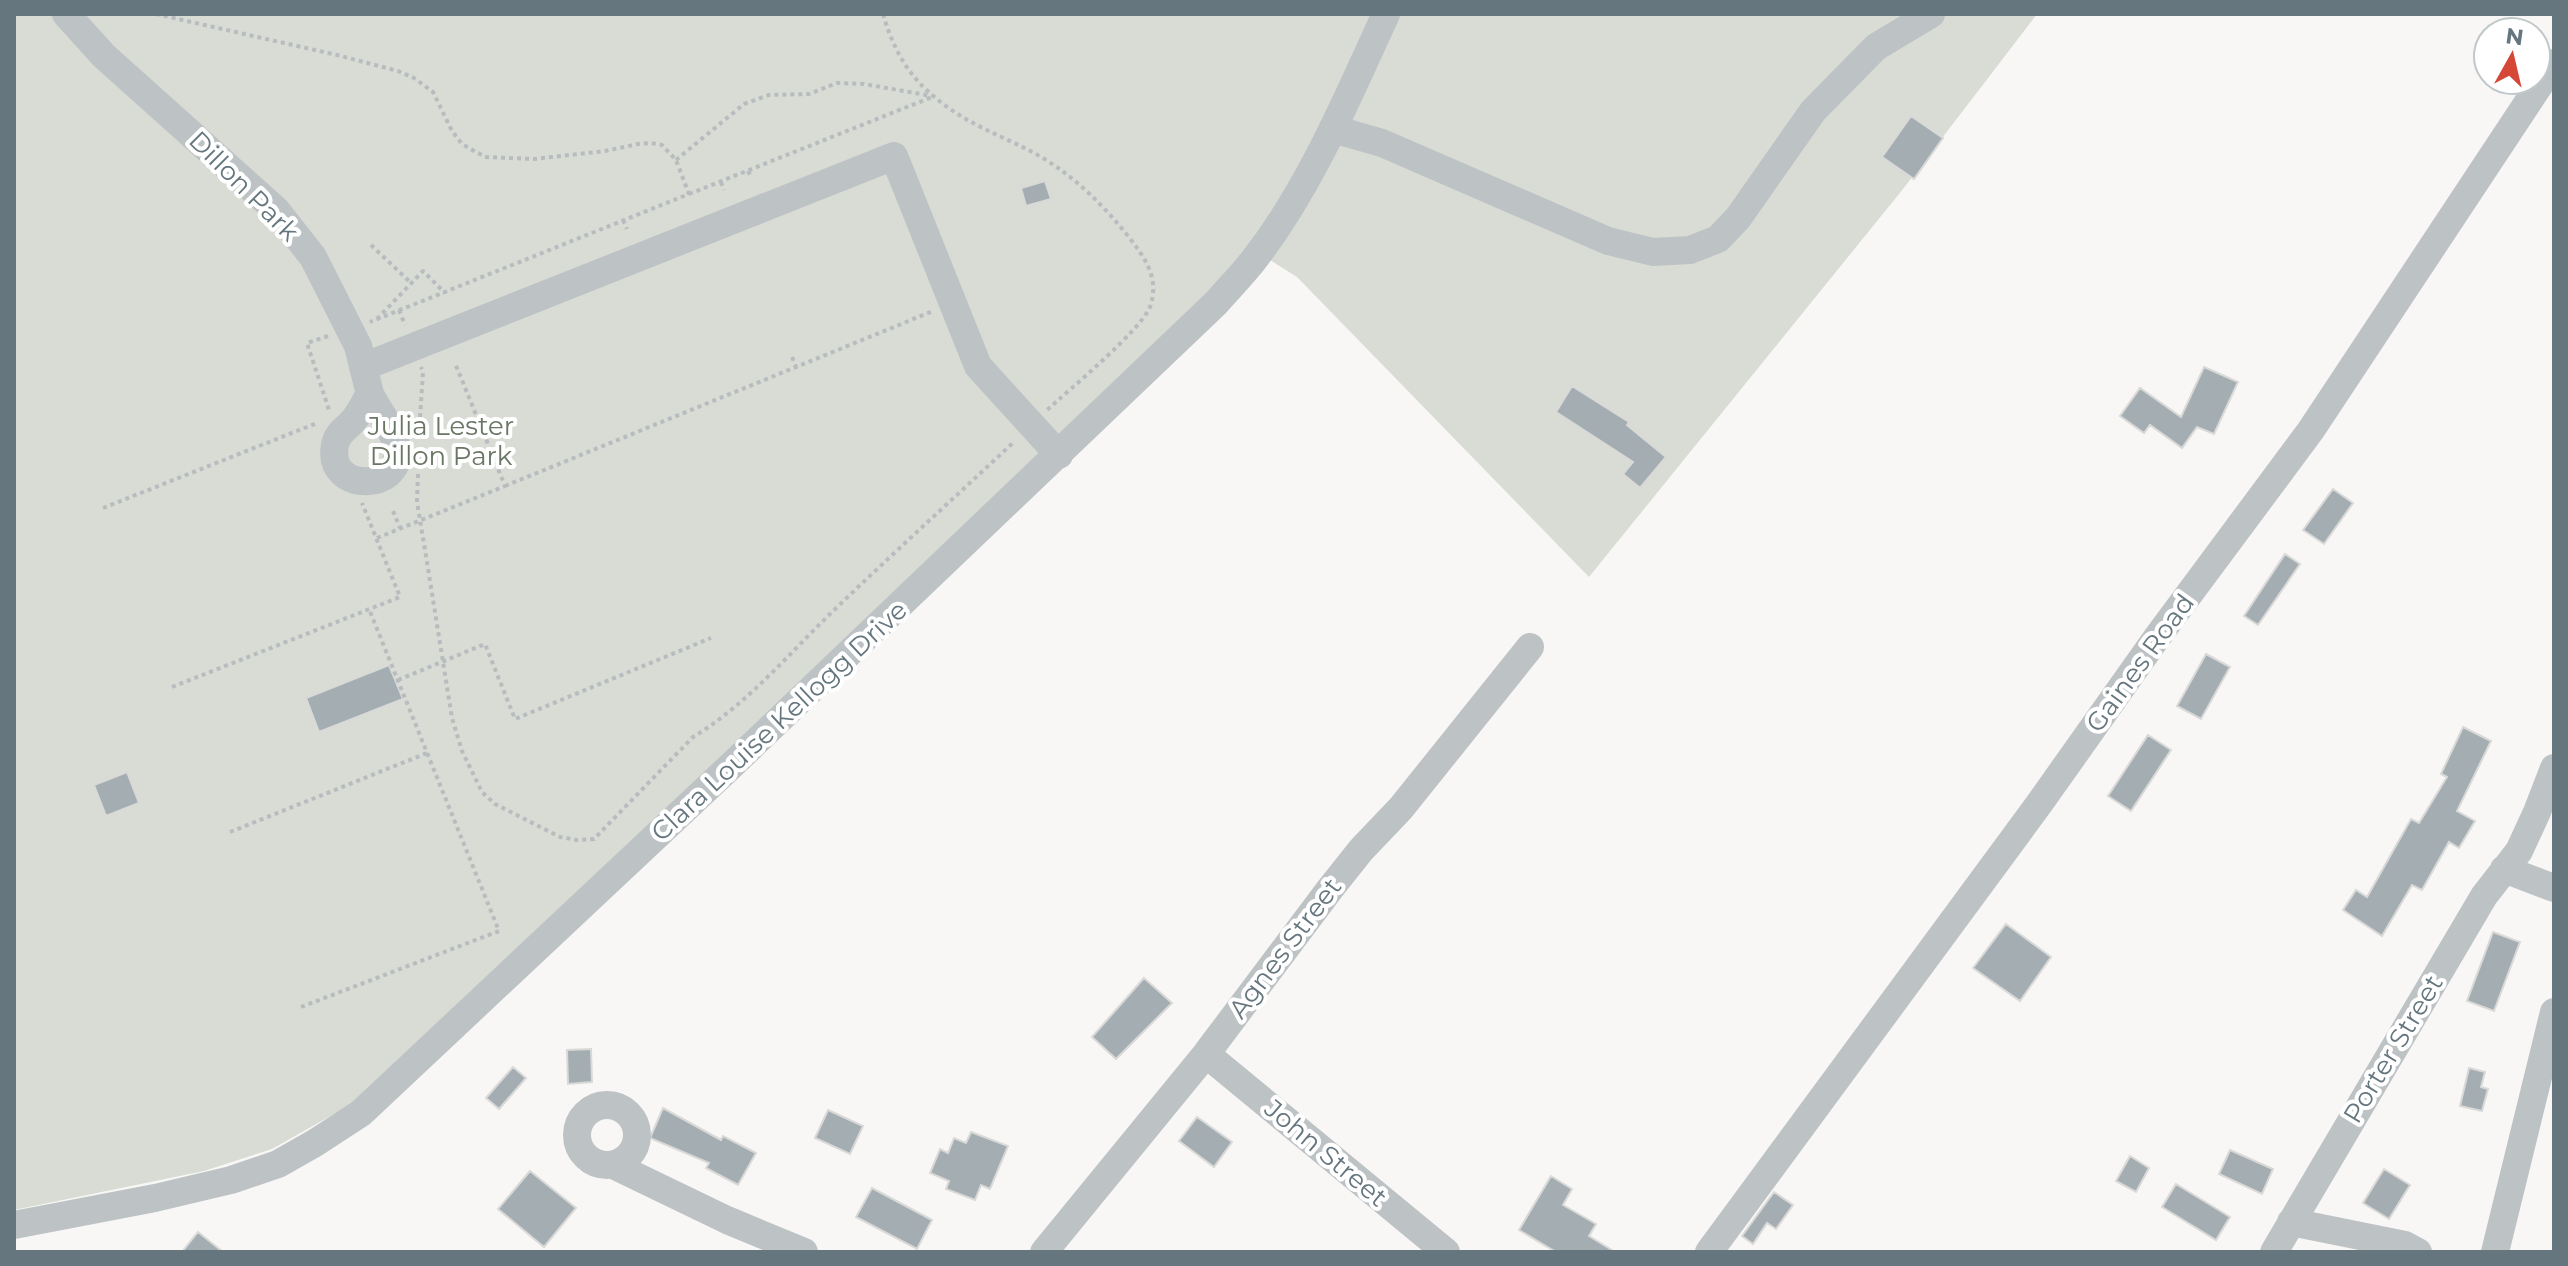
<svg xmlns="http://www.w3.org/2000/svg" width="2568" height="1266" font-family="Montserrat,sans-serif">
	<style>
		.green { fill: #d8dcd5 }
		.building { fill: #a4aeb2; stroke: #d9d9d8; stroke-width: 2 }
		.lines { fill: none; stroke-linecap: round; stroke-linejoin: round }
		.path { stroke: #b8bcbe; stroke-width: 4; stroke-dasharray: 4 4; stroke-linecap: butt }
		.minor { stroke: #bdc2c5; stroke-width: 28 }
		.labels { text-anchor: middle; dominant-baseline: central; stroke-width: 8; stroke-linejoin: round; paint-order: stroke }
		.street-label { font-size: 26px; fill: #65767e; stroke: #fff }
		.park-label { font-size: 26px; fill: #697664; stroke: #fff }
	</style>
	<rect width="100%" height="100%" fill="#f8f7f5"/>
	<!-- green -->
	<path class="green" d="M 14,14 L 2037,14 L 1903,189 L 1589,577 L 1297,277 L 1254,250 L 364,1097 L 272,1149 L 204,1171 L 14,1210 Z"/>
	<!-- building -->
	<path class="building" d="M 1911,116 L 1943,138 L 1914,179 L 1882,157 Z
		M 1045,181 L 1051,199 L 1026,206 L 1021,188 Z
		M 2204,367 L 2238,382 L 2214,434 L 2197,427 L 2182,448 L 2150,425 L 2144,433 L 2120,416 L 2140,388 L 2181,417 Z
		M 1572,386 L 1629,422 L 1627,425 L 1666,457 L 1640,488 L 1623,474 L 1633,462 L 1556,412 Z
		M 2333,489 L 2353,503 L 2324,544 L 2303,530 Z
		M 2285,554 L 2300,564 L 2258,625 L 2244,616 Z
		M 2206,654 L 2230,667 L 2201,719 L 2177,706 Z
		M 389,665 L 403,699 L 319,732 L 306,698 Z
		M 2463,727 L 2491,741 L 2457,811 L 2475,821 L 2459,848 L 2449,842 L 2422,890 L 2412,885 L 2382,936 L 2343,910 L 2356,890 L 2367,897 L 2411,819 L 2419,823 L 2447,777 L 2441,774 Z
		M 2148,735 L 2171,750 L 2131,811 L 2108,796 Z
		M 127,772 L 139,803 L 106,816 L 94,785 Z
		M 2006,924 L 2051,957 L 2020,1001 L 1973,968 Z
		M 2493,932 L 2520,942 L 2494,1011 L 2467,1001 Z
		M 1144,978 L 1172,1003 L 1116,1059 L 1092,1037 Z
		M 591,1049 L 592,1082 L 568,1084 L 567,1050 Z
		M 513,1067 L 526,1078 L 499,1109 L 486,1098 Z
		M 2469,1068 L 2485,1072 L 2481,1087 L 2488,1089 L 2482,1111 L 2460,1106 Z
		M 663,1108 L 721,1140 L 723,1136 L 756,1153 L 738,1185 L 706,1168 L 709,1163 L 650,1138 Z
		M 828,1110 L 863,1126 L 850,1154 L 815,1138 Z
		M 1197,1117 L 1232,1142 L 1214,1167 L 1179,1141 Z
		M 971,1132 L 1008,1146 L 990,1189 L 981,1185 L 975,1200 L 946,1189 L 949,1181 L 930,1173 L 940,1149 L 948,1153 L 954,1138 L 966,1143 Z
		M 2230,1150 L 2273,1169 L 2262,1194 L 2219,1174 Z
		M 2130,1156 L 2149,1168 L 2136,1192 L 2116,1181 Z
		M 2384,1169 L 2410,1185 L 2389,1219 L 2363,1203 Z
		M 530,1171 L 576,1208 L 544,1247 L 498,1209 Z
		M 1551,1176 L 1572,1189 L 1563,1205 L 1596,1224 L 1589,1236 L 1615,1252 L 1556,1252 L 1519,1230 Z
		M 2176,1184 L 2230,1217 L 2216,1240 L 2162,1207 Z
		M 872,1188 L 932,1220 L 917,1249 L 856,1217 Z
		M 1774,1192 L 1793,1205 L 1776,1229 L 1767,1223 L 1753,1244 L 1742,1236 Z
		M 198,1232 L 223,1252 L 182,1252 Z"/>
	<g class="lines">
		<!-- path -->
		<path class="path" d="M 156,14 L 337,55 L 398,71 L 414,78 L 433,92 L 452,131 L 462,144 L 485,157 L 534,159 L 605,151 L 638,144 L 651,143 L 662,145 L 676,160 L 689,194 L 370,322
			M 883,14 C 894,52 910,79 942,103 C 974,128 1009,138 1043,158 C 1077,179 1103,205 1128,236 C 1145,258 1160,278 1150,307 C 1141,330 1069,390 1047,410
			M 676,160 L 744,104 L 769,95 L 809,94 L 837,83 L 864,84 L 932,96
			M 748,171 L 752,178
			M 721,182 L 724,190
			M 689,194 L 932,97
			M 623,220 L 627,229
			M 371,245 L 411,283
			M 399,310 L 405,325
			M 377,319 L 423,271 L 445,293
			M 328,336 L 307,343 L 330,413
			M 792,357 L 796,367
			M 419,433 L 423,372 L 421,367
			M 418,474 L 417,502 L 426,556 L 452,718 L 462,751 L 482,792 L 495,804 L 560,837 L 577,840 L 594,839 L 693,737 C 745,706 787,656 830,614 C 891,555 953,499 1015,441
			M 505,486 L 933,311
			M 103,508 L 317,423
			M 393,511 L 400,528
			M 377,538 L 505,486 L 455,363
			M 398,680 L 485,644 L 515,719 L 711,638
			M 172,687 L 400,597 L 362,503
			M 230,832 L 427,753
			M 301,1007 L 499,931 L 369,609"/>
		<!-- minor -->
		<path class="minor" d="M 66,14 L 104,56 L 276,210 L 313,257 L 358,346 L 370,394
			M 1333,129 L 1382,143 L 1608,241 L 1653,252 L 1690,250 L 1718,239 L 1738,218 L 1813,111 L 1876,47 L 1931,14
			M 363,367 L 894,156 L 978,366 L 1059,455
			M 370,394 C 378,410 392,427 396,444 C 409,492 325,495 335,445 C 337,433 346,429 353,421 C 360,413 364,403 370,394 Z
			M 2504,869 L 2554,888
			M 1206,1054 L 1446,1252
			M577 1135a30 30 0 1 1 60 0a30 30 0 1 1-60 0Z
			M 613,1165 L 727,1220 L 804,1252
			M 2291,1222 L 2405,1245 L 2418,1252
			M 14,1225 L 155,1198 L 231,1180 L 278,1164 L 315,1143 L 361,1113 L 735,762 L 1216,303 C 1229,288 1244,273 1256,257 C 1311,186 1349,94 1386,14
			M 1044,1252 L 1206,1054 L 1330,889 L 1361,850 L 1401,808 L 1530,647
			M 1709,1252 L 2039,804 L 2158,636 L 2311,430 L 2554,63
			M 2274,1252 L 2484,896 L 2519,851 L 2537,812 L 2554,768
			M 2495,1252 L 2554,1012"/>
	</g>
	<g class="labels">
		<!-- street labels -->
		<g class="street-label">
			<text transform="translate(244 186) rotate(45)">Dillon Park</text>
			<text transform="translate(2140 663) rotate(-54)">Gaines Road</text>
			<text transform="translate(779 721) rotate(-43)">Clara Louise Kellogg Drive</text>
			<text transform="translate(1285 948) rotate(-53)">Agnes Street</text>
			<text transform="translate(2393 1049) rotate(-59)">Porter Street</text>
			<text transform="translate(1326 1153) rotate(40)">John Street</text>
		</g>
		<!-- park labels -->
		<g class="park-label">
			<text x="441" y="426">Julia Lester<tspan x="441" dy="30">Dillon Park</tspan></text>
		</g>
	</g>
	<!-- border -->
	<rect width="2568" height="1266" fill="none" stroke="#65767e" stroke-width="32"/>
	<!-- north arrow -->
	<g transform="translate(2512 56) rotate(8)"><circle r="38" fill="#ffffff" stroke="#c1c8cb" stroke-width="2"/>
	<path d="M0-6L14 30L0 20L-14 30Z" fill="#d54838"/>
	<text y="-12" font-size="22" font-weight="bold" text-anchor="middle" fill="#65767e">N</text>
	</g>
</svg>
